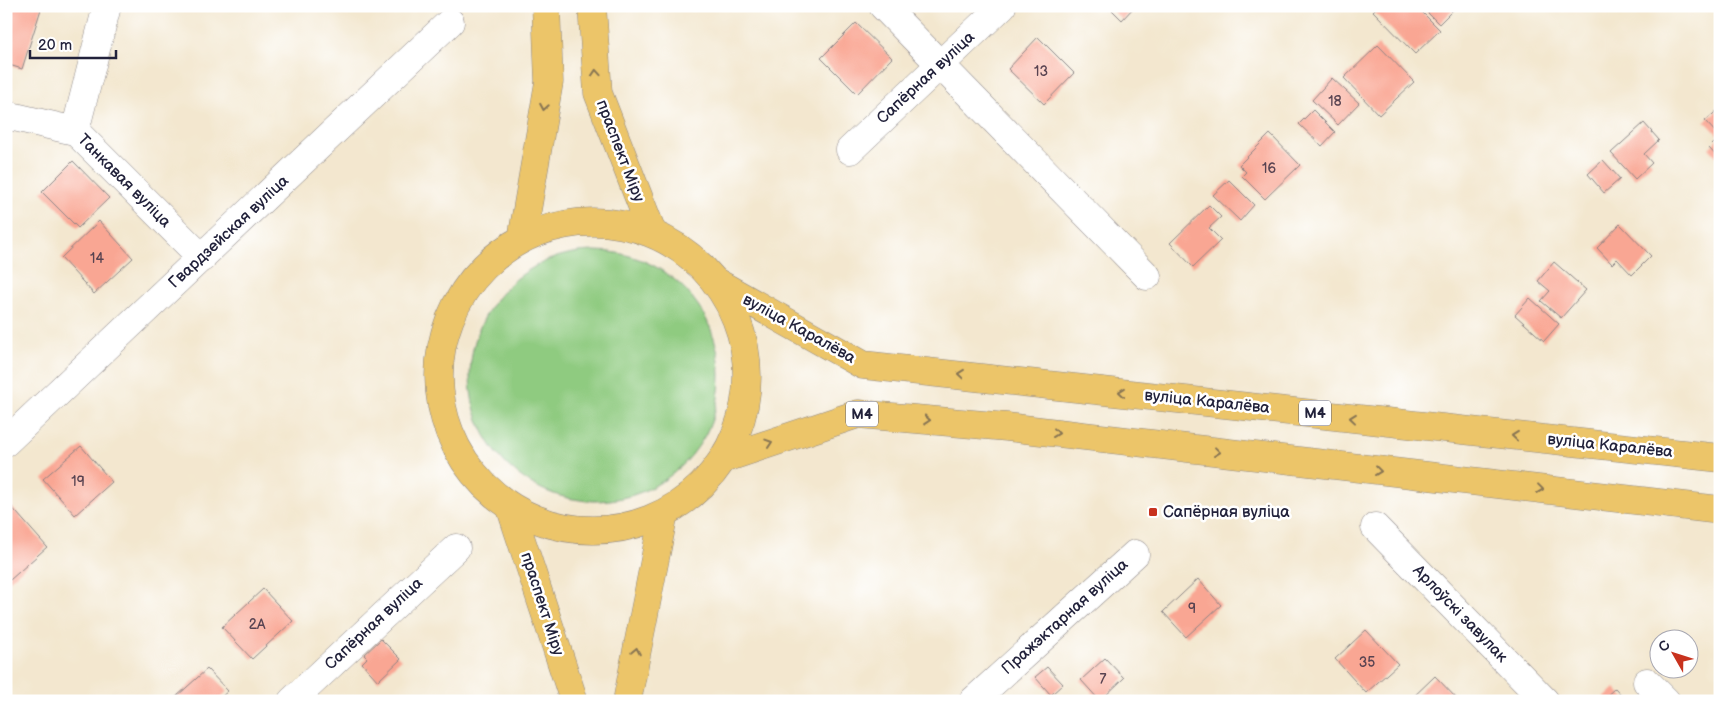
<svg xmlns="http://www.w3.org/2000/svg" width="1726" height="707" font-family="'Balsamiq Sans',sans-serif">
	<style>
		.green { fill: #8fcb80; stroke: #58765e }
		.building { fill: #f9a693 }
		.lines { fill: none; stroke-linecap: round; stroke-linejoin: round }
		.minor-casing { stroke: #8a8485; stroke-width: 29 }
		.major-casing { stroke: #8a8485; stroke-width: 29 }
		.minor { stroke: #fff; stroke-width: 28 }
		.major { stroke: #ecc569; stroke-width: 28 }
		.oneway { stroke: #877452 }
		.poi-dot { fill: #c8321e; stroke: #fff; stroke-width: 2 }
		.labels { text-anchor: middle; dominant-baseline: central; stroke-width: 5; stroke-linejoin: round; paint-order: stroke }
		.number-label { font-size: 14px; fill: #584351 }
		.shield { fill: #fff; stroke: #646476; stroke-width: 1 }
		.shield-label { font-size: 15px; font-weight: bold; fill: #22223b }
		.street-label { font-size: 16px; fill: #22223b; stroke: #fff }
		.poi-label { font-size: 16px; fill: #22223b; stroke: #fff; text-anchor: start }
	</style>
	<rect width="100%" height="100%" fill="#fff"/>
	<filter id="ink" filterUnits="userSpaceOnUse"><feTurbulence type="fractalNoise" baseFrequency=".02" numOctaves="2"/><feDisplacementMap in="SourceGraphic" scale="10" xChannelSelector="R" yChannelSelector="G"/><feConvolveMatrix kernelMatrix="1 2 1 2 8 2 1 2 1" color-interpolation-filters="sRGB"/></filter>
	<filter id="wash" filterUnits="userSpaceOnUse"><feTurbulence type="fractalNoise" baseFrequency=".0096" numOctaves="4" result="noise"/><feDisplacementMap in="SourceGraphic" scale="20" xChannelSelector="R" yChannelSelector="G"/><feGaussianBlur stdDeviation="1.12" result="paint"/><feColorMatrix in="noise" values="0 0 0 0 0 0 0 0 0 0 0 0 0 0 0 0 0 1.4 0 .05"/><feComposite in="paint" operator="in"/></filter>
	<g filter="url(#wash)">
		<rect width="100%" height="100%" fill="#f3e7cf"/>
		<!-- green -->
		<path class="green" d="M470 376a125 125 0 1 1 250 0a125 125 0 1 1-250 0Z"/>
		<g id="blocks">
			<!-- building -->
			<path class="building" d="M 6,6 L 42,6 L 22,69 L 6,64 Z
				M 1108,6 L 1135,6 L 1122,20 Z
				M 1378,6 L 1416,6 L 1440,30 L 1415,54 L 1373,11 Z
				M 1421,6 L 1457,6 L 1439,24 Z
				M 856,23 L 892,58 L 857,94 L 821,58 Z
				M 1038,37 L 1074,73 L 1044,104 L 1008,69 Z
				M 1378,45 L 1414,82 L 1379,115 L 1344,78 Z
				M 1332,78 L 1359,103 L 1338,125 L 1312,100 Z
				M 1720,108 L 1720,137 L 1705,121 Z
				M 1313,110 L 1335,132 L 1322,146 L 1299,124 Z
				M 1644,123 L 1659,140 L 1644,154 L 1652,163 L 1635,179 L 1611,153 Z
				M 1270,134 L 1300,165 L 1265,199 L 1242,176 L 1246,172 L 1239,165 Z
				M 1720,137 L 1720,160 L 1709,148 Z
				M 1603,160 L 1620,179 L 1604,193 L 1588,174 Z
				M 73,161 L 109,198 L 78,228 L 42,192 Z
				M 1229,180 L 1254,205 L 1240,221 L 1213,195 Z
				M 1209,205 L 1221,217 L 1209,228 L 1221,240 L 1193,267 L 1170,243 Z
				M 99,221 L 133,258 L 94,294 L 61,258 Z
				M 1620,224 L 1651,256 L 1632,275 L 1617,259 L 1612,264 L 1597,248 Z
				M 1554,262 L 1586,290 L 1561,318 L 1541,301 L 1550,291 L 1538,281 Z
				M 1530,298 L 1559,324 L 1544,341 L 1515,315 Z
				M 81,446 L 112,482 L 75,515 L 43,479 Z
				M 9,504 L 47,547 L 10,580 L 6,576 L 6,507 Z
				M 1198,579 L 1221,605 L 1186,637 L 1163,612 Z
				M 263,589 L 293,621 L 252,659 L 222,627 Z
				M 1366,630 L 1398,664 L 1366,693 L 1335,659 Z
				M 381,639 L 401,659 L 378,681 L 362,663 L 367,658 L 364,655 Z
				M 1105,658 L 1124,678 L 1100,701 L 1081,680 Z
				M 1047,667 L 1063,684 L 1051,695 L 1035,677 Z
				M 207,669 L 228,691 L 220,698 L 222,701 L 179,701 L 176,697 Z
				M 1435,676 L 1459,701 L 1409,701 Z
				M 1615,688 L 1627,701 L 1601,701 Z"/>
		</g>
	</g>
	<g filter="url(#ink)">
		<use href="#blocks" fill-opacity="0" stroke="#8a8485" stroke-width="1"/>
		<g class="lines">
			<!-- minor casing -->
			<g class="minor-casing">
				<path id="minor" d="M 107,6 L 75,131 L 202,258
					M 883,6 L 1147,276
					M 6,115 L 75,131
					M 850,150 L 1002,6
					M 6,442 L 450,22
					M 1375,527 L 1545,701
					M 1647,682 L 1666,701
					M 292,701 L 456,548
					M 973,701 L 1135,554"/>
			</g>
			<!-- major casing -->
			<g class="major-casing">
				<path id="major" d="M 592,6 L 598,93 L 653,234
					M439 376a154 154 0 1 1 308 0a154 154 0 1 1-308 0Z
					M 522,239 L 549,82 L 546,6
					M 716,282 L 863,365 L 1720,458
					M 723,459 L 858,414 L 1007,427 L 1720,510
					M 510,506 L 574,701
					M 627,701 L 664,513"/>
			</g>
			<!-- minor -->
			<use href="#minor" class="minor"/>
			<!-- major -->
			<use href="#major" class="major"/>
		</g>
		<!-- one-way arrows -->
		<defs><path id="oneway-chevron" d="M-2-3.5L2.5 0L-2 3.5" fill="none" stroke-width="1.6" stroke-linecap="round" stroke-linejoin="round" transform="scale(1.25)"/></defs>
		<g class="oneway">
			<use href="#oneway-chevron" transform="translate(596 73) rotate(-94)"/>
			<use href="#oneway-chevron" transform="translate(544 107) rotate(100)"/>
			<use href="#oneway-chevron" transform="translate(961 374) rotate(-174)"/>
			<use href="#oneway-chevron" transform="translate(1122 392) rotate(-174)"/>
			<use href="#oneway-chevron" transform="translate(1353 418) rotate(-174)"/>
			<use href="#oneway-chevron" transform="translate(927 420) rotate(5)"/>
			<use href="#oneway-chevron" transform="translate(1056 433) rotate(7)"/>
			<use href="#oneway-chevron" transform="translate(1515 436) rotate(-174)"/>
			<use href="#oneway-chevron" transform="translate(769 443) rotate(-18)"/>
			<use href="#oneway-chevron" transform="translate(1217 452) rotate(7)"/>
			<use href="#oneway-chevron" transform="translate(1378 471) rotate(7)"/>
			<use href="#oneway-chevron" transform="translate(1540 489) rotate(7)"/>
			<use href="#oneway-chevron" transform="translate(636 651) rotate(-79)"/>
		</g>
	</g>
	<!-- markers -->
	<rect class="poi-dot" x="1148" y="507" width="10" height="10" rx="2.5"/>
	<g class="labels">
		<!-- number labels -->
		<g class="number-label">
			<text x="1041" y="71">13</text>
			<text x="1335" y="101">18</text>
			<text x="1269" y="168">16</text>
			<text x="97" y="258">14</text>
			<text x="78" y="481">19</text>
			<text x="1192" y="608">9</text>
			<text x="257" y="624">2А</text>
			<text x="1367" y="662">35</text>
			<text x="1103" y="679">7</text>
		</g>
		<!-- shield labels -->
		<g class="shield">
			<rect x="1299" y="400.5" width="32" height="25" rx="4"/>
			<rect x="846" y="401.5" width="32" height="25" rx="4"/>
		</g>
		<g class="shield-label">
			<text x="1315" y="413">М4</text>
			<text x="862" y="414">М4</text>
		</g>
		<!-- street labels -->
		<g class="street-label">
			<text transform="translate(926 78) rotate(-43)">Сапёрная вуліца</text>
			<text transform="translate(620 151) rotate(69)">праспект Міру</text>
			<text transform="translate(124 181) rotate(45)">Танкавая вуліца</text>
			<text transform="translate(229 232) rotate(-43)">Гвардзейская вуліца</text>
			<text transform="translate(799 329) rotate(29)">вуліца Каралёва</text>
			<text transform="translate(1207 402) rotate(6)">вуліца Каралёва</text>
			<text transform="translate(1610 446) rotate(6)">вуліца Каралёва</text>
			<text transform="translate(542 604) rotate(72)">праспект Міру</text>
			<text transform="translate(1460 614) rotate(46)">Арлоўскі завулак</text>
			<text transform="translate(1065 617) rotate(-42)">Пражэктарная вуліца</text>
			<text transform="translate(374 624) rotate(-43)">Сапёрная вуліца</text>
		</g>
		<!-- poi labels -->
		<g class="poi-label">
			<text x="1163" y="512">Сапёрная вуліца</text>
		</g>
	</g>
	<!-- margin -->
	<rect width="1726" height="707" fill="none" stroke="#fff" stroke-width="25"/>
	<!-- north arrow -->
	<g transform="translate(1674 654) rotate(309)"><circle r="24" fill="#ffffff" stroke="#a7a7b1"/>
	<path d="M0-4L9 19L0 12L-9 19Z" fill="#c8321e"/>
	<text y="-8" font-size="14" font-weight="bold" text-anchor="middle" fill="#22223b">С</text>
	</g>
	<!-- scale -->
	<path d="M30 50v8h86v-8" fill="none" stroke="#22223b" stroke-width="2.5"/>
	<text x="38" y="50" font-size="15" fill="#22223b" stroke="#ffffff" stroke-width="4" paint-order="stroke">20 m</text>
</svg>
